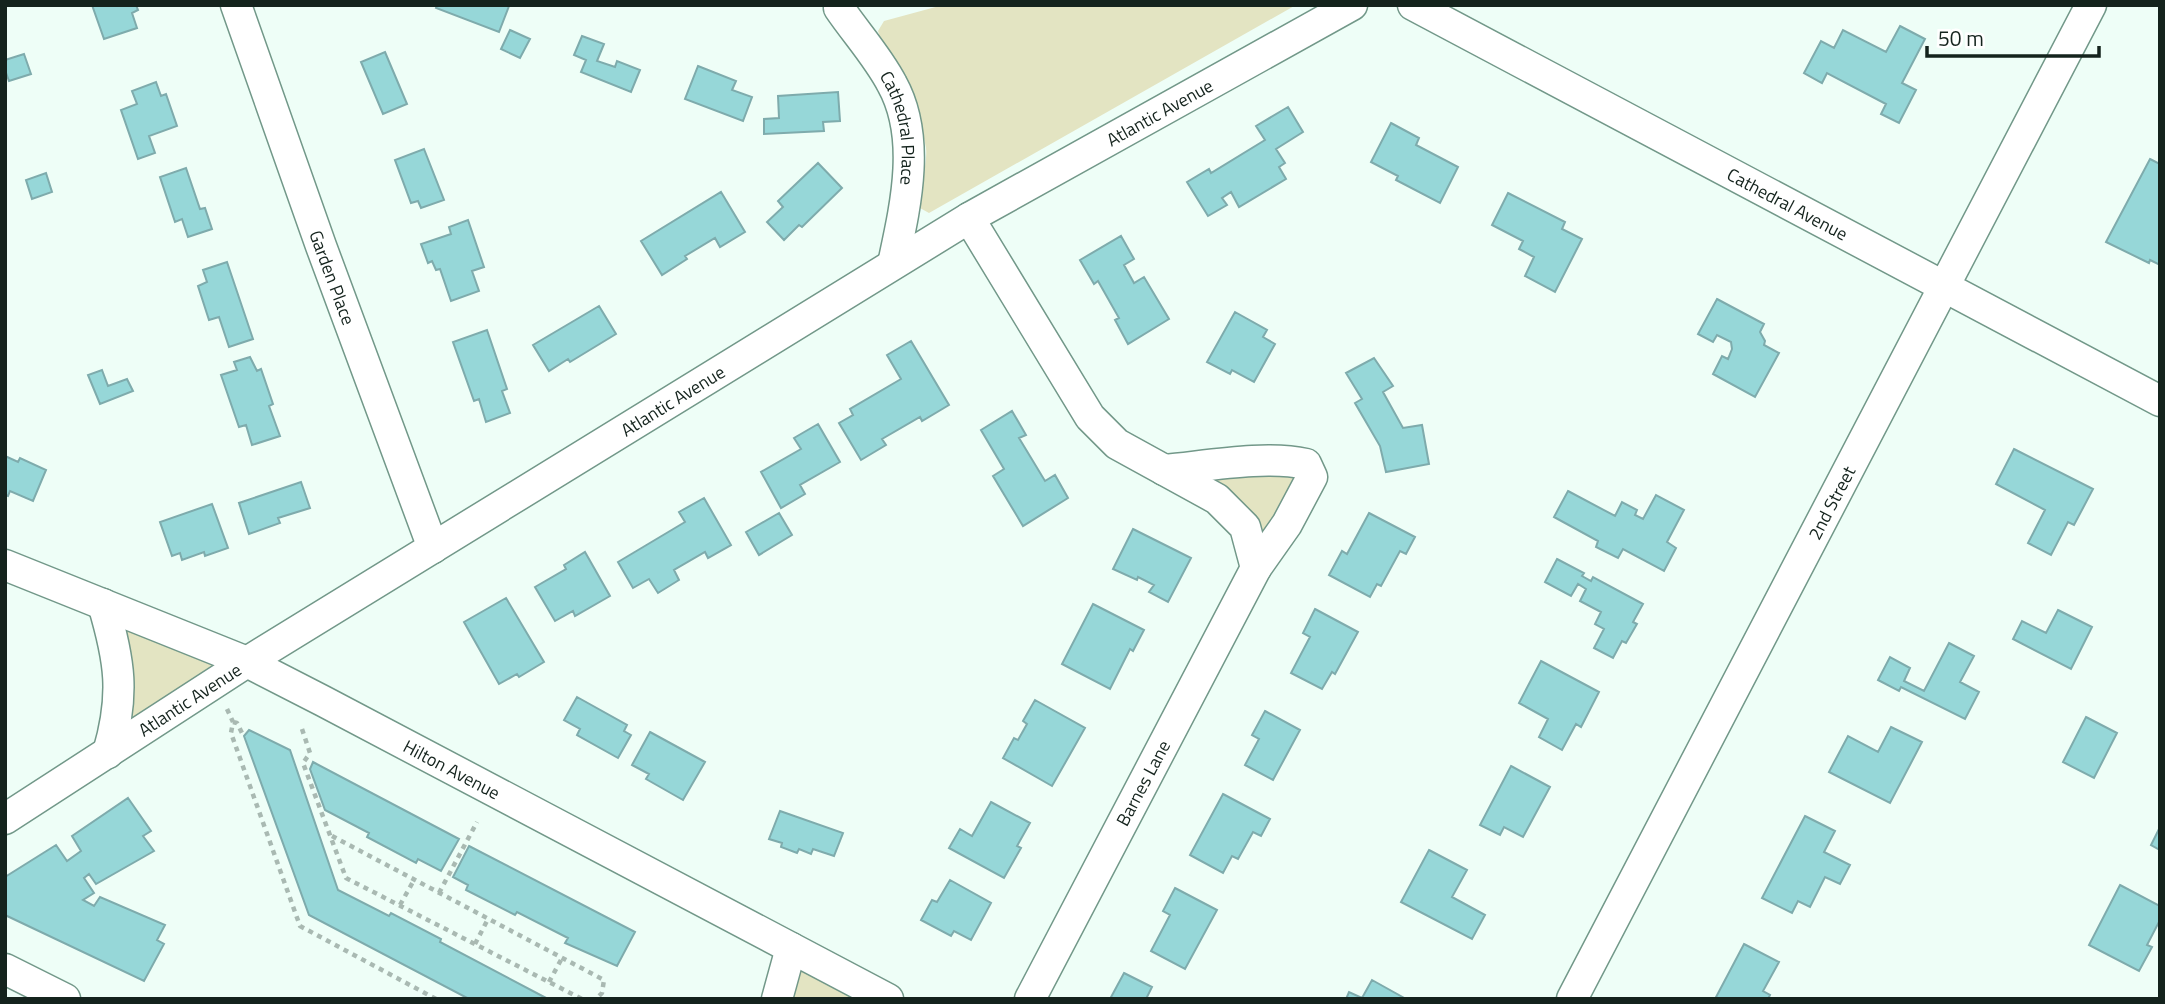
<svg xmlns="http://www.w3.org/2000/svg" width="2165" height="1004" font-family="'Titillium Web',sans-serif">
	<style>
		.green { fill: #e3e4c2 }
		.building { fill: #96d7d8; stroke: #7eabac; stroke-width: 2 }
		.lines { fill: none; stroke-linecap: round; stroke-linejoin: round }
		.minor-casing { stroke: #729889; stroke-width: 33 }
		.path { stroke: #a9b9b2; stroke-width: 4.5; stroke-dasharray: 5 5; stroke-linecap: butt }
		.minor { stroke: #fff; stroke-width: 30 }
		.labels { text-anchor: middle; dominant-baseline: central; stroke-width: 5; stroke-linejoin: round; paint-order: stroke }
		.street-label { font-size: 18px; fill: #14231d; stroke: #fff }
	</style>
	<rect width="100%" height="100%" fill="#eefef7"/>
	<!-- green -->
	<path class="green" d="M 943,5 L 1296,5 L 929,213 L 920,208 C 918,188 928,166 926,148 C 919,104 890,71 878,31 L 884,21 Z
		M 1306,464 L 1256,568 L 1244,527 L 1164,470 Z
		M 118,617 L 226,664 L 121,732 Z
		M 790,948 L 885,999 L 777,999 Z"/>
	<!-- building -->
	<path class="building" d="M 92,5 L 136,5 L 138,10 L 132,13 L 137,28 L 104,39 Z
		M 437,5 L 508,5 L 509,6 L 499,32 L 436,8 Z
		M 1900,26 L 1925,39 L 1902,83 L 1916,90 L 1899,123 L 1881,114 L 1886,104 L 1827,73 L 1822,83 L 1804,73 L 1821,41 L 1834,48 L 1843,30 L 1886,52 Z
		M 510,30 L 530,39 L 520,58 L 501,49 Z
		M 582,36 L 604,44 L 597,61 L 615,67 L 617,61 L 640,70 L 631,92 L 581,72 L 586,60 L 574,55 Z
		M 385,52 L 407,104 L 383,114 L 361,62 Z
		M 24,54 L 31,74 L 9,81 L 5,70 L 5,60 Z
		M 698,66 L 736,81 L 732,90 L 752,97 L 743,121 L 685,99 Z
		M 156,82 L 161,96 L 166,94 L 177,126 L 149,136 L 155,153 L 138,159 L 121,110 L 137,104 L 132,91 Z
		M 838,92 L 840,121 L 823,122 L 824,131 L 764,134 L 764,119 L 779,118 L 778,96 Z
		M 1288,107 L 1303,132 L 1276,149 L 1285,163 L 1279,167 L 1286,179 L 1239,207 L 1231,192 L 1222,198 L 1227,205 L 1208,216 L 1187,182 L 1209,169 L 1211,173 L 1265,140 L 1256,126 Z
		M 1391,123 L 1419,138 L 1416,145 L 1458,167 L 1440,203 L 1396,180 L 1398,176 L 1371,162 Z
		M 424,149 L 444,200 L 421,208 L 418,201 L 411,203 L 395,160 Z
		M 2150,159 L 2160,164 L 2160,265 L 2150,260 L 2149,263 L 2106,242 Z
		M 818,163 L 842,188 L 802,227 L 799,225 L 784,240 L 767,222 L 783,207 L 778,201 Z
		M 186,168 L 200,209 L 205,208 L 212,229 L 188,237 L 182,219 L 175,222 L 160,177 Z
		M 46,173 L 52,192 L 32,199 L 26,180 Z
		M 721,192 L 745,232 L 720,247 L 715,238 L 685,256 L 687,259 L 662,275 L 641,241 Z
		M 1508,193 L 1565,222 L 1562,229 L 1582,239 L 1555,292 L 1525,276 L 1534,257 L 1519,249 L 1523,241 L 1492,225 Z
		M 468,220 L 484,267 L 472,271 L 479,291 L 451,301 L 440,269 L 436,270 L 432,261 L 428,263 L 421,244 L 451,234 L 449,227 Z
		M 1121,236 L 1134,259 L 1124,265 L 1134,283 L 1144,277 L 1169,319 L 1128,344 L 1115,320 L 1119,318 L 1098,281 L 1094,284 L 1080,260 Z
		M 227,262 L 253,339 L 229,347 L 219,317 L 209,320 L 198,286 L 207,282 L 203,270 Z
		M 1717,299 L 1764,324 L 1760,332 L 1765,341 L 1764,345 L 1779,353 L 1755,397 L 1713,374 L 1722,356 L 1728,359 L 1732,349 L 1731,342 L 1717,335 L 1713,342 L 1698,334 Z
		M 599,306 L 616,334 L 570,362 L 568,359 L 549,371 L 533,345 Z
		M 1235,312 L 1267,330 L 1263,337 L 1275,344 L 1254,382 L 1232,370 L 1230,374 L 1207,362 Z
		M 487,330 L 507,389 L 502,391 L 510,413 L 486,422 L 479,399 L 474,401 L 453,342 Z
		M 911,341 L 949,405 L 922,421 L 920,417 L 882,439 L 886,445 L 861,460 L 839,423 L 853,415 L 850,409 L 901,379 L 887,355 Z
		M 250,357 L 257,371 L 261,369 L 273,404 L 269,406 L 280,436 L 252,445 L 246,425 L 239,427 L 221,375 L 237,370 L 234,362 Z
		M 1374,358 L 1393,386 L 1383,392 L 1403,428 L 1422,425 L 1429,464 L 1386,472 L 1380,446 L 1355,403 L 1362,399 L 1346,373 Z
		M 102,370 L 108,386 L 127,379 L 133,391 L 100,404 L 88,375 Z
		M 1012,411 L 1026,435 L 1019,438 L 1045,481 L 1055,475 L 1068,498 L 1023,526 L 993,476 L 1004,469 L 981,430 Z
		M 818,424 L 840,462 L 800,485 L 805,494 L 781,508 L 761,472 L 801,449 L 794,438 Z
		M 2014,449 L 2093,489 L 2074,525 L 2068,522 L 2051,555 L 2028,543 L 2045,510 L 1996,484 Z
		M 5,456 L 18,462 L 20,458 L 46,470 L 33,501 L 10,491 L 8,496 L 5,495 Z
		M 301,482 L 310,508 L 278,518 L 280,523 L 249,534 L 239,503 Z
		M 1568,491 L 1615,516 L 1622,502 L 1637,510 L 1635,515 L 1643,519 L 1656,495 L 1684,510 L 1667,542 L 1676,548 L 1664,571 L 1623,549 L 1618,558 L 1596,547 L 1598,541 L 1554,517 Z
		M 704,498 L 731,545 L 708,558 L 705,552 L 674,570 L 679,580 L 658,593 L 649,579 L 633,588 L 618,562 L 685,522 L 679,512 Z
		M 212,504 L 228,548 L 205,556 L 204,552 L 182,560 L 180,553 L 172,556 L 160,522 Z
		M 779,513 L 792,535 L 759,555 L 746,532 Z
		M 1369,513 L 1415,537 L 1406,554 L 1400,551 L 1381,586 L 1377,584 L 1370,597 L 1329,575 L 1342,551 L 1347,554 Z
		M 1133,529 L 1191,558 L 1168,602 L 1149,592 L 1154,585 L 1138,577 L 1137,580 L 1113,569 Z
		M 585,552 L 610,596 L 575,616 L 573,611 L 555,621 L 535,587 L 566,569 L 564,565 Z
		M 1557,559 L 1584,573 L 1582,576 L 1591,581 L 1593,577 L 1643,604 L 1633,622 L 1637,624 L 1626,643 L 1622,641 L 1613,658 L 1594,648 L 1604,629 L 1595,624 L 1601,612 L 1580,601 L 1586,589 L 1578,584 L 1571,596 L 1545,582 Z
		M 506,598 L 544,662 L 519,677 L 517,674 L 499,684 L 464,622 Z
		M 1093,604 L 1144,630 L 1133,651 L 1130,649 L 1110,689 L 1062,664 Z
		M 1315,609 L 1358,632 L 1335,674 L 1332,672 L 1322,689 L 1291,673 L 1310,637 L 1303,633 Z
		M 2058,610 L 2092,627 L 2071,669 L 2013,639 L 2022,621 L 2046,633 Z
		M 1949,643 L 1974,656 L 1960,682 L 1979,692 L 1965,719 L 1901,687 L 1899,691 L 1878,680 L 1890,657 L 1910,668 L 1904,681 L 1924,691 Z
		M 1541,661 L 1599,692 L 1581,727 L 1576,724 L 1562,750 L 1539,737 L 1548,719 L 1519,703 Z
		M 577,697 L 627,725 L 624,731 L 631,735 L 618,758 L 577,735 L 580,729 L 564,720 Z
		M 1035,700 L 1085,728 L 1052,786 L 1003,758 L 1014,738 L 1018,740 L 1027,724 L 1023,721 Z
		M 1265,711 L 1300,730 L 1273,780 L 1245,765 L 1259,739 L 1252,735 Z
		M 2086,717 L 2117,733 L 2094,778 L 2063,762 Z
		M 1891,727 L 1922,742 L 1890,803 L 1829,772 L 1848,736 L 1878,752 Z
		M 249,730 L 290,750 L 338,890 L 389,916 L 391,913 L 441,939 L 440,942 L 548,999 L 469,999 L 309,915 L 244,736 Z
		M 650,732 L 705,762 L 683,800 L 646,779 L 649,774 L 632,765 Z
		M 313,762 L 459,839 L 441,871 L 418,859 L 416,863 L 367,837 L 369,833 L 325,810 L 310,769 Z
		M 1511,766 L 1550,787 L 1523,837 L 1504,827 L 1500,835 L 1480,825 Z
		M 1223,794 L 1270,819 L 1261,836 L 1253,832 L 1238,859 L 1232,856 L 1223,873 L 1190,855 Z
		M 128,798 L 151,831 L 143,836 L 154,851 L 96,884 L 89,874 L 84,878 L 94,893 L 83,900 L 94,906 L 100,897 L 165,925 L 157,940 L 164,944 L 144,981 L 5,915 L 5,877 L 56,845 L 67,861 L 81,851 L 72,836 Z
		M 991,802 L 1030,823 L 1017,846 L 1021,848 L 1004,878 L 949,848 L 960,829 L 972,836 Z
		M 780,811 L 843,833 L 834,856 L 813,849 L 811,854 L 799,849 L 797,853 L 781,847 L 782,843 L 769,839 Z
		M 1805,816 L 1835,831 L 1824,852 L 1850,865 L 1840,884 L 1825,877 L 1810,907 L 1798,901 L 1792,913 L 1762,898 Z
		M 2160,827 L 2160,850 L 2151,845 Z
		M 469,846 L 635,932 L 617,966 L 565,943 L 568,938 L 517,912 L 515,915 L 466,890 L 468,885 L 453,877 Z
		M 1429,850 L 1467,870 L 1452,897 L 1485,915 L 1472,939 L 1401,902 Z
		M 950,880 L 991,903 L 971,940 L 954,931 L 951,936 L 921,920 L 932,900 L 937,902 Z
		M 2120,885 L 2160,906 L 2160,920 L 2147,945 L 2152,947 L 2139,971 L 2089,945 Z
		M 1175,888 L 1217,910 L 1185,969 L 1151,951 L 1170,915 L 1163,911 Z
		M 1744,944 L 1779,962 L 1763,991 L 1770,995 L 1768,999 L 1715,999 Z
		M 1124,973 L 1152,987 L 1146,999 L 1110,999 Z
		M 1372,980 L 1406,999 L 1346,999 L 1349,992 L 1362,998 Z"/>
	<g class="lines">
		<!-- minor casing -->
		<g class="minor-casing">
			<g id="minor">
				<path id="s1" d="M 236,5 L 321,246 L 433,548"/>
				<path id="s2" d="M 1413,5 L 2160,401"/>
				<path id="s3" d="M 839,8 C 856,33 878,57 892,84 C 922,138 905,208 893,264"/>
				<path d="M 969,218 L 1090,417 L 1117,444 L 1217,499 L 1245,527 L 1256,568 L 1030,999"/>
				<path d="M 1164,470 C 1207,466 1265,455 1306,464 L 1312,477 L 1287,524 L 1256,568"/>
				<path id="s4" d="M 5,565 L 247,662 L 323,701 L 888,999"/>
				<path d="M 103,604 C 120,661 125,695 108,753"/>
				<path id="s5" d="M 5,819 L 247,662 L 969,218 L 1352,5"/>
				<path d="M 5,969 L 65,999"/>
				<path d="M 777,999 L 791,948"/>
				<path id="s6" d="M 1572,999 L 2091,5"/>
			</g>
		</g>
		<!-- path -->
		<path class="path" d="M 227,709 L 233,722 L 231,733 L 300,926 L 436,999
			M 233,722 L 237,723 L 242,733
			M 302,729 L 310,753 L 303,763 L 346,878 L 582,999
			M 332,836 L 604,980 L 602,993 L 596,999
			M 439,893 L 477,822
			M 400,905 L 414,880
			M 475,944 L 488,919
			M 549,982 L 562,958"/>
		<!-- minor -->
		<use href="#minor" class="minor"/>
	</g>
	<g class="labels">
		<!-- street labels -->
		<g class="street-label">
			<text stroke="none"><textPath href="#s5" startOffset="1354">Atlantic Avenue</textPath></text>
			<text stroke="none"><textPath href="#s3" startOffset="138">Cathedral Place</textPath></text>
			<text stroke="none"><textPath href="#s2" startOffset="424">Cathedral Avenue</textPath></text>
			<text stroke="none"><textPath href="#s1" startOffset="289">Garden Place</textPath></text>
			<text stroke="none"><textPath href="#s5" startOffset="788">Atlantic Avenue</textPath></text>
			<text stroke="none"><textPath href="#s6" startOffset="560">2nd Street</textPath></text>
			<text stroke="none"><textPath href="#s5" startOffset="220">Atlantic Avenue</textPath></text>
			<text stroke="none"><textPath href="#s4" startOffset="492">Hilton Avenue</textPath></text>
			<text transform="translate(1143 783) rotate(-62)">Barnes Lane</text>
		</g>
	</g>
	<!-- border -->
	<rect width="2165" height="1004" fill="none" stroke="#14231d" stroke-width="14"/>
	<!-- scale -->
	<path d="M1927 46v10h172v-10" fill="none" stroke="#14231d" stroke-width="3.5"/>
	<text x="1938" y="46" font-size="21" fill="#14231d" stroke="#ffffff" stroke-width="5" paint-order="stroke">50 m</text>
</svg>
